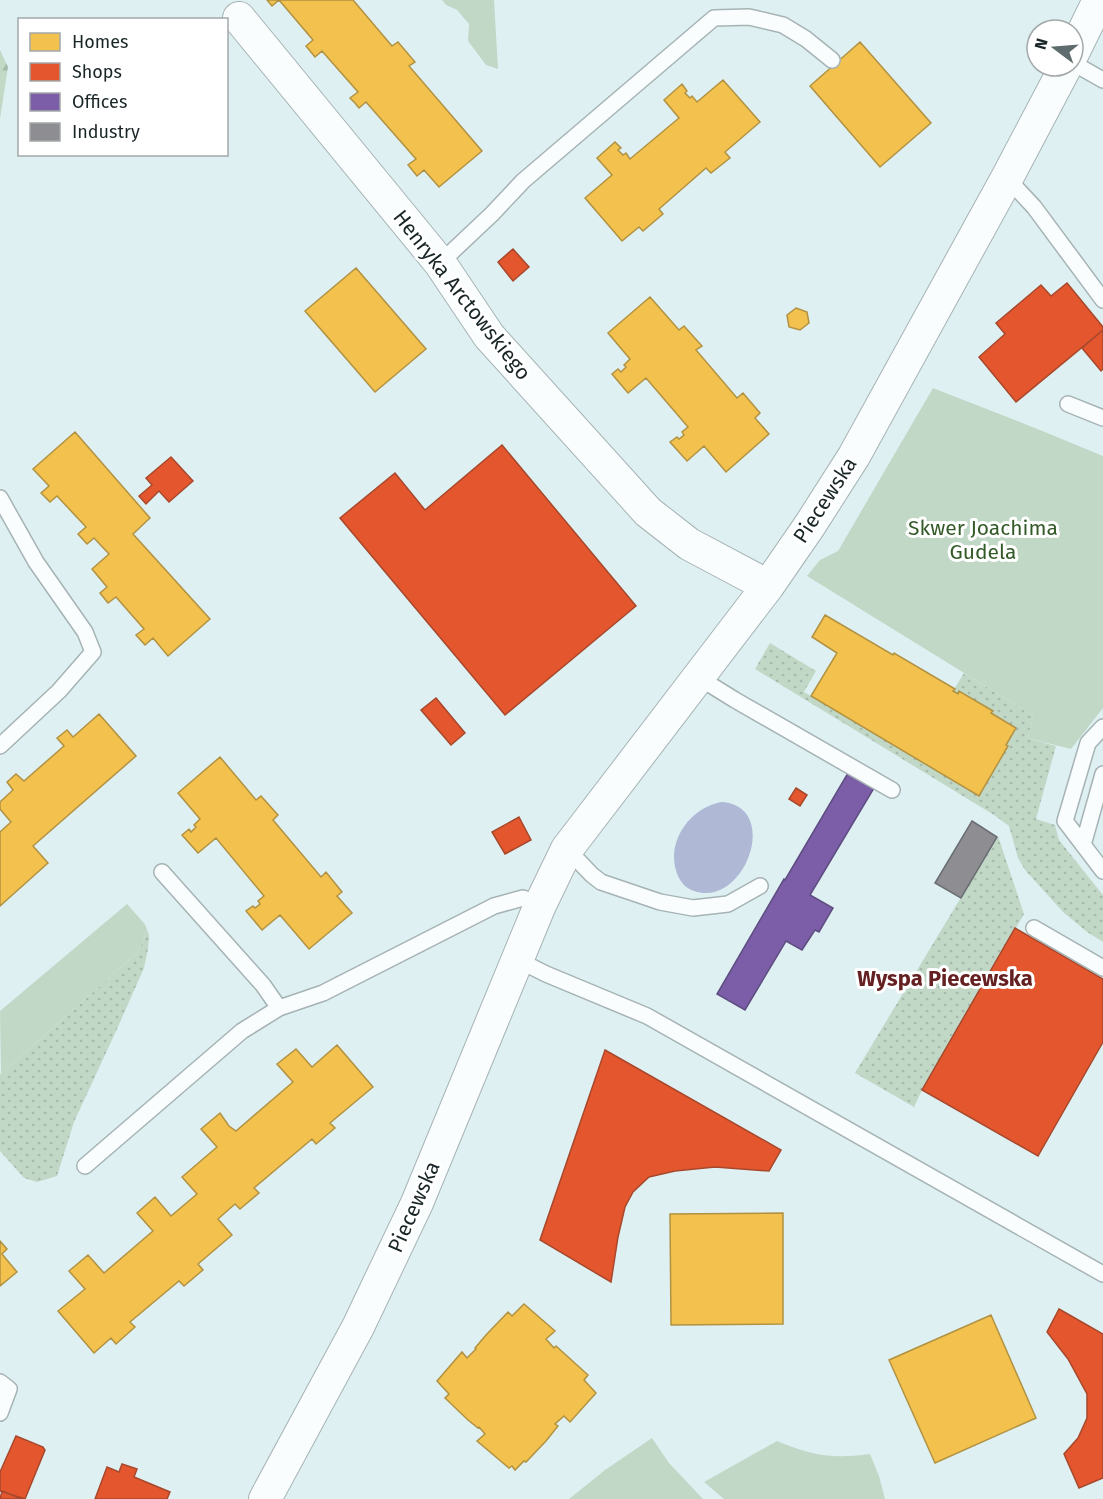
<svg xmlns="http://www.w3.org/2000/svg" width="1103" height="1499" font-family="'Fira Sans',sans-serif">
	<style>
		.grass { fill: url(#grass-dots) }
		.forest { fill: url(#forest-firs) }
		.park { fill: #c2d8c7 }
		.water { fill: #afb9d6 }
		.homes { fill: #f2c14e; stroke: #b19242; stroke-width: 1.5 }
		.shops { fill: #e4572e; stroke: #a7482c; stroke-width: 1.5 }
		.offices { fill: #7b5ea7; stroke: #5e4d81; stroke-width: 1.5 }
		.industry { fill: #8d8d92; stroke: #6a6e72; stroke-width: 1.5 }
		.lines { fill: none; stroke-linecap: round; stroke-linejoin: round }
		.service-casing { stroke: #a6b3b5; stroke-width: 18 }
		.minor-casing { stroke: #a6b3b5; stroke-width: 34 }
		.service { stroke: #fafdfd; stroke-width: 15 }
		.minor { stroke: #fafdfd; stroke-width: 32 }
		.labels { text-anchor: middle; dominant-baseline: central; stroke-width: 6; stroke-linejoin: round; paint-order: stroke }
		.street-label { font-size: 21px; fill: #192527; stroke: #fff }
		.park-label { font-size: 21px; fill: #335a28; stroke: #fff }
		.neighbourhood-label { font-size: 22px; font-weight: bold; fill: #652022; stroke: #fff }
	</style>
	<defs>
		<pattern id="grass-dots" width="8" height="8" patternUnits="userSpaceOnUse" patternTransform="scale(1.5)"><rect width="8" height="8" fill="#c2d8c7"/><path d="M2 2h.1M6 6h.1" fill="none" stroke="#a6b9ab" stroke-width="1.8" stroke-linecap="round"/></pattern>
		<pattern id="forest-firs" width="22" height="20" patternUnits="userSpaceOnUse" patternTransform="scale(1.5)"><rect width="22" height="20" fill="#c2d9c6"/><path d="M5 1l3.5 6h-7zM16 11l3.5 6h-7z" fill="#a6baaa"/></pattern>
	</defs>
	<rect width="100%" height="100%" fill="#dff0f3"/>
	<!-- grass -->
	<path class="grass" d="M 770,643 L 816,671 L 804,692 L 979,796 L 1008,747 L 1006,745 L 1016,728 L 991,713 L 993,711 L 959,692 L 958,694 L 953,691 L 964,673 L 1034,716 L 1027,738 L 1056,746 L 1036,819 L 1055,825 L 1059,840 L 1103,895 L 1103,942 L 1087,932 L 1063,912 L 1025,870 L 1018,858 L 1009,826 L 994,815 L 755,669 Z
		M 998,836 L 1024,914 L 922,1090 L 914,1107 L 855,1073 Z
		M 147,929 L 149,936 L 148,949 L 144,968 L 117,1029 L 74,1122 L 57,1176 L 37,1182 L 24,1178 L 0,1151 L 0,1073 L 1,1074 L 136,954 L 143,942 Z"/>
	<!-- forest -->
	<path class="forest" d="M 0,50 L 8,67 L 0,119 Z"/>
	<!-- park -->
	<path class="park" d="M 442,0 L 494,0 L 498,69 L 486,65 L 468,41 L 469,24 L 457,10 L 446,5 Z
		M 933,388 L 1040,430 L 1103,456 L 1103,708 L 1071,749 L 1027,738 L 1034,716 L 807,576 L 820,560 L 838,551 Z
		M 127,904 L 144,923 L 147,929 L 143,942 L 136,954 L 1,1074 L 0,1011 Z
		M 652,1438 L 669,1463 L 703,1499 L 569,1499 L 605,1470 Z
		M 777,1441 C 813,1456 832,1459 870,1454 L 879,1476 L 885,1499 L 724,1499 L 704,1482 Z"/>
	<!-- water -->
	<path class="water" d="M 721,802 C 782,805 745,909 694,891 C 687,889 681,883 678,876 C 664,844 689,808 721,802 Z"/>
	<!-- homes -->
	<path class="homes" d="M 267,0 L 353,0 L 392,46 L 398,42 L 415,62 L 409,66 L 482,151 L 439,187 L 424,170 L 417,176 L 408,165 L 416,159 L 366,102 L 359,108 L 355,103 L 350,98 L 358,92 L 322,51 L 315,57 L 306,46 L 313,40 L 279,0 L 272,6 Z
		M 860,42 L 931,123 L 880,167 L 810,86 Z
		M 723,80 L 760,122 L 725,152 L 730,158 L 711,173 L 706,168 L 659,209 L 663,214 L 643,231 L 639,227 L 622,241 L 585,198 L 612,175 L 597,158 L 615,142 L 621,148 L 618,150 L 623,155 L 626,153 L 630,159 L 679,118 L 664,100 L 682,84 L 687,91 L 685,93 L 690,98 L 692,96 L 697,102 Z
		M 356,268 L 426,349 L 375,392 L 305,311 Z
		M 650,297 L 679,330 L 684,326 L 702,346 L 696,350 L 737,398 L 743,393 L 760,413 L 755,418 L 769,434 L 726,472 L 704,446 L 687,461 L 670,442 L 677,437 L 679,439 L 684,435 L 682,432 L 688,427 L 646,378 L 628,393 L 612,374 L 618,369 L 621,372 L 626,367 L 624,365 L 630,359 L 608,333 Z
		M 796,308 L 807,312 L 809,323 L 800,330 L 789,327 L 787,315 Z
		M 75,432 L 150,518 L 133,534 L 210,619 L 168,656 L 153,638 L 145,645 L 136,635 L 144,629 L 116,597 L 108,603 L 100,593 L 107,587 L 92,569 L 109,554 L 94,538 L 87,544 L 78,534 L 86,527 L 57,496 L 50,502 L 41,493 L 49,486 L 33,469 Z
		M 825,615 L 893,655 L 894,653 L 955,689 L 953,691 L 958,694 L 959,691 L 993,711 L 991,713 L 1016,728 L 1006,745 L 1008,746 L 979,796 L 811,696 L 837,653 L 812,637 Z
		M 99,714 L 136,756 L 33,846 L 48,863 L 0,906 L 0,832 L 11,822 L 0,809 L 0,802 L 13,790 L 7,782 L 16,774 L 24,781 L 64,746 L 57,738 L 67,730 L 73,737 Z
		M 220,757 L 256,800 L 261,796 L 278,815 L 273,820 L 321,877 L 326,872 L 342,892 L 337,896 L 352,913 L 309,949 L 280,915 L 262,930 L 246,911 L 253,906 L 255,908 L 260,904 L 258,901 L 264,896 L 216,838 L 198,853 L 182,835 L 189,829 L 191,832 L 196,827 L 194,825 L 200,819 L 178,793 Z
		M 337,1045 L 373,1087 L 330,1123 L 335,1128 L 316,1144 L 312,1139 L 254,1188 L 259,1193 L 240,1209 L 235,1204 L 218,1219 L 232,1235 L 198,1264 L 203,1270 L 184,1286 L 179,1281 L 130,1322 L 135,1327 L 116,1344 L 111,1338 L 94,1353 L 58,1311 L 85,1289 L 69,1271 L 88,1255 L 104,1273 L 153,1231 L 137,1213 L 155,1197 L 171,1216 L 197,1194 L 182,1177 L 217,1147 L 201,1129 L 220,1113 L 229,1126 L 236,1131 L 293,1082 L 277,1064 L 296,1049 L 312,1067 Z
		M 783,1213 L 783,1324 L 671,1325 L 670,1214 Z
		M 0,1241 L 7,1249 L 2,1254 L 17,1272 L 0,1286 Z
		M 524,1304 L 555,1331 L 546,1339 L 554,1348 L 556,1346 L 588,1375 L 584,1380 L 596,1393 L 570,1422 L 564,1416 L 555,1424 L 558,1426 L 546,1441 L 526,1462 L 524,1461 L 515,1470 L 512,1466 L 509,1468 L 477,1441 L 485,1434 L 479,1427 L 478,1428 L 468,1420 L 445,1398 L 449,1394 L 437,1381 L 462,1352 L 467,1358 L 476,1349 L 475,1348 L 486,1335 L 508,1312 L 512,1316 Z
		M 991,1315 L 1036,1418 L 935,1463 L 889,1360 Z"/>
	<!-- shops -->
	<path class="shops" d="M 513,249 L 529,267 L 513,281 L 498,262 Z
		M 1067,283 L 1103,327 L 1103,330 L 1016,402 L 979,357 L 1005,334 L 996,323 L 1041,285 L 1051,296 Z
		M 1103,330 L 1103,369 L 1101,371 L 1082,348 Z
		M 502,445 L 636,606 L 505,715 L 340,518 L 395,473 L 425,510 Z
		M 171,457 L 193,481 L 169,502 L 159,491 L 146,504 L 139,496 L 152,485 L 146,478 Z
		M 436,698 L 465,733 L 451,745 L 421,710 Z
		M 796,788 L 807,795 L 800,806 L 789,799 Z
		M 519,817 L 531,840 L 505,854 L 492,832 Z
		M 1015,928 L 1103,979 L 1103,1042 L 1038,1156 L 922,1090 Z
		M 605,1050 L 781,1150 L 769,1171 L 715,1167 L 675,1171 L 649,1177 L 633,1192 L 625,1207 L 618,1237 L 611,1282 L 540,1240 Z
		M 1059,1309 L 1103,1334 L 1103,1478 L 1079,1488 L 1064,1454 L 1078,1438 L 1087,1418 L 1087,1394 L 1068,1359 L 1047,1332 Z
		M 16,1436 L 43,1447 L 45,1450 L 25,1499 L 0,1491 L 0,1472 Z
		M 122,1464 L 137,1469 L 134,1477 L 170,1492 L 167,1499 L 95,1499 L 107,1467 L 119,1472 Z
		M 2,1491 L 22,1499 L 0,1499 Z"/>
	<!-- offices -->
	<path class="offices" d="M 848,773 L 874,788 L 810,895 L 833,908 L 819,932 L 815,930 L 802,950 L 786,941 L 745,1010 L 717,994 L 784,879 L 785,880 Z"/>
	<!-- industry -->
	<path class="industry" d="M 972,821 L 997,837 L 961,898 L 935,883 Z"/>
	<g class="lines">
		<!-- service casing -->
		<g class="service-casing">
			<path id="service" d="M 1073,63 L 1103,80
				M 1007,178 L 1034,207 L 1103,300
				M 440,263 L 492,214 L 523,181 L 714,18 L 749,17 L 783,25 L 806,39 L 832,60
				M 1068,404 L 1103,418
				M 0,498 L 36,562 L 85,632 L 93,652 L 59,691 L 0,746
				M 698,677 L 735,700 L 892,790
				M 1103,727 L 1088,743 L 1065,821 L 1103,871
				M 1083,845 L 1103,774
				M 567,849 L 592,875 L 601,882 L 660,902 L 693,908 L 728,904 L 760,886
				M 162,872 L 263,985 L 279,1008
				M 1034,928 L 1103,968
				M 518,960 L 546,974 L 647,1016 L 1103,1274
				M 85,1166 L 242,1031 L 279,1008 L 323,993 L 494,906 L 523,898 L 540,905
				M 0,1382 L 9,1389 L 0,1413"/>
		</g>
		<!-- minor casing -->
		<g class="minor-casing">
			<path id="minor" d="M 239,18 L 440,263 L 489,336 L 648,512 L 689,544 L 768,586
				M 1073,53 L 1099,0
				M 265,1499 L 358,1327 L 417,1203 L 540,905 L 567,849 L 768,586 L 810,525 L 854,456 L 1007,178 L 1066,66"/>
		</g>
		<!-- service -->
		<use href="#service" class="service"/>
		<!-- minor -->
		<use href="#minor" class="minor"/>
	</g>
	<g class="labels">
		<!-- street labels -->
		<g class="street-label">
			<text transform="translate(462 295) rotate(52)">Henryka Arctowskiego</text>
			<text transform="translate(825 500) rotate(-57)">Piecewska</text>
			<text transform="translate(414 1207) rotate(-66)">Piecewska</text>
		</g>
		<!-- park labels -->
		<g class="park-label">
			<text x="983" y="528">Skwer Joachima<tspan x="983" dy="24">Gudela</tspan></text>
		</g>
		<!-- neighbourhood labels -->
		<g class="neighbourhood-label">
			<text x="945" y="978">Wyspa Piecewska</text>
		</g>
	</g>
	<!-- legend -->
	<rect x="18" y="18" width="210" height="138" fill="#ffffff" stroke="#a3a8a9" stroke-width="1.5"/>
	<rect x="30" y="33" width="30" height="18" fill="#f2c14e" stroke="#a3a8a9" stroke-width="1.5"/>
	<text x="72" y="48" font-size="18" fill="#192527">Homes</text>
	<rect x="30" y="63" width="30" height="18" fill="#e4572e" stroke="#a3a8a9" stroke-width="1.5"/>
	<text x="72" y="78" font-size="18" fill="#192527">Shops</text>
	<rect x="30" y="93" width="30" height="18" fill="#7b5ea7" stroke="#a3a8a9" stroke-width="1.5"/>
	<text x="72" y="108" font-size="18" fill="#192527">Offices</text>
	<rect x="30" y="123" width="30" height="18" fill="#8d8d92" stroke="#a3a8a9" stroke-width="1.5"/>
	<text x="72" y="138" font-size="18" fill="#192527">Industry</text>
	<!-- north arrow -->
	<g transform="translate(1055 48) rotate(286)"><circle r="28" fill="#ffffff" stroke="#a3a8a9" stroke-width="1.5"/>
	<path d="M0-4.5L10 22L0 15L-10 22Z" fill="#5e6c6e"/>
	<text y="-9" font-size="16" font-weight="bold" text-anchor="middle" fill="#192527">N</text>
	</g>
</svg>
